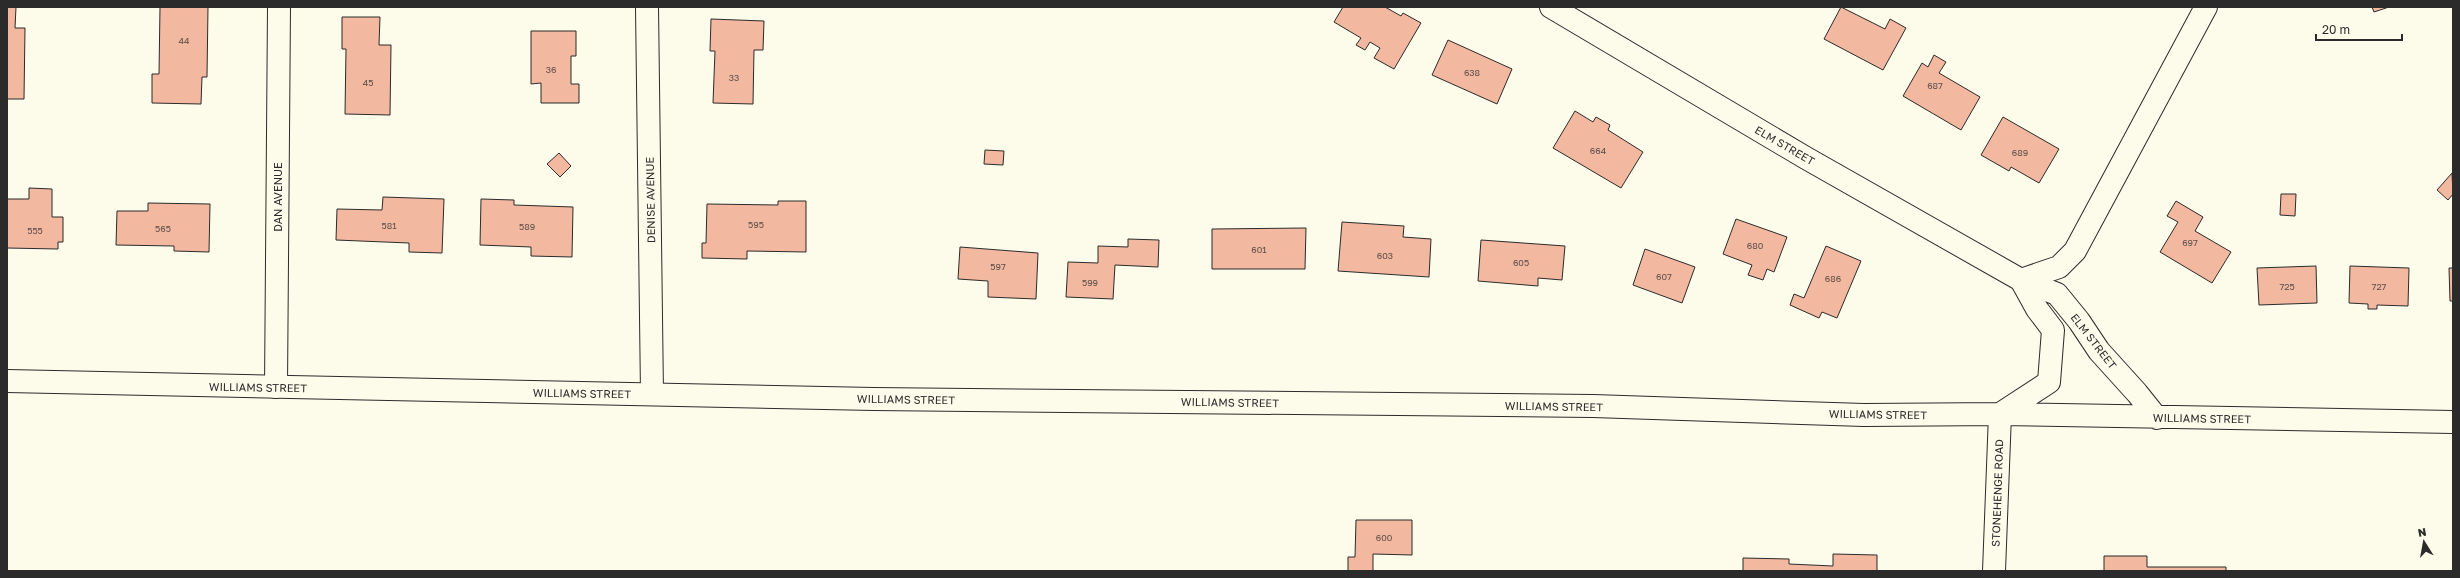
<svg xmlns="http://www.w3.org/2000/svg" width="2460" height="578" font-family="'Golos Text',sans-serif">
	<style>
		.building { fill: #f2b8a0; stroke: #2b2b2b }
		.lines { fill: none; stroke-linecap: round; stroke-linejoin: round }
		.minor-casing { stroke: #2b2b2b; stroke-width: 24 }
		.tertiary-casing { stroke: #2b2b2b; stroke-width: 24 }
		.minor { stroke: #fdfbea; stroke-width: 22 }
		.tertiary { stroke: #fdfbea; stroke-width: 22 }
		.labels { text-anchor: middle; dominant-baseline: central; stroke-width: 3; stroke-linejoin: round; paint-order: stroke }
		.number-label { font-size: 9px; fill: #5d4e48 }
		.street-label { font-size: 11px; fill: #2b2b2b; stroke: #fdfbea }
	</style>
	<rect width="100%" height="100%" fill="#fdfbea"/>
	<!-- building -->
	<path class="building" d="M 7,7 L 16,7 L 15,28 L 25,28 L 24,99 L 7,99 Z
		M 160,7 L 208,7 L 207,77 L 202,77 L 201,104 L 152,103 L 152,74 L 159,74 Z
		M 1343,7 L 1385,7 L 1401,16 L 1403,13 L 1421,23 L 1394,69 L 1374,58 L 1380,48 L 1370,42 L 1365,50 L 1356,45 L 1361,38 L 1334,22 Z
		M 1841,7 L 1885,29 L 1890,19 L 1906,28 L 1883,70 L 1824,39 Z
		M 2372,7 L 2389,7 L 2374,12 Z
		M 342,17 L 380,17 L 379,45 L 391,45 L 390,115 L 345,114 L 346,49 L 342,49 Z
		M 711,19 L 764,21 L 763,50 L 754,50 L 753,104 L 713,103 L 715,51 L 710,51 Z
		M 531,31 L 576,31 L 576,56 L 571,56 L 571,84 L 579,84 L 579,103 L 541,103 L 541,83 L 531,84 Z
		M 1448,40 L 1512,69 L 1497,104 L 1432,75 Z
		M 1934,55 L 1946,62 L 1939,73 L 1980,97 L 1961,130 L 1903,96 L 1922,63 L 1928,67 Z
		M 1575,111 L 1593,122 L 1596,117 L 1610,125 L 1608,130 L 1643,152 L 1621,188 L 1553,148 Z
		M 2003,117 L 2059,149 L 2039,183 L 2011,167 L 2009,171 L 1981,155 Z
		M 985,150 L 1004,151 L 1003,165 L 984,164 Z
		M 559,153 L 571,166 L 560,177 L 547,164 Z
		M 2452,173 L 2453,194 L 2448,200 L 2437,190 Z
		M 29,188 L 52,189 L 52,217 L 63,217 L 63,242 L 58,242 L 58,249 L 7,248 L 7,199 L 29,199 Z
		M 2281,194 L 2296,194 L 2295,216 L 2280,215 Z
		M 383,197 L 444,199 L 442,253 L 409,252 L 409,243 L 336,240 L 337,209 L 382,210 Z
		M 481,199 L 514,200 L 514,205 L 573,207 L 572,257 L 531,256 L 531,247 L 480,245 Z
		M 778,201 L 806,201 L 806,252 L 747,251 L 747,259 L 702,258 L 702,243 L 706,243 L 707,204 L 778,205 Z
		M 2176,201 L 2203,217 L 2195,231 L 2231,252 L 2212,283 L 2160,252 L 2178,222 L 2167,216 Z
		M 148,203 L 210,204 L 209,252 L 174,251 L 174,246 L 116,245 L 117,211 L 148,211 Z
		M 1736,219 L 1787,237 L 1774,272 L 1767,269 L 1763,280 L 1748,275 L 1752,265 L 1723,254 Z
		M 1342,222 L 1404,226 L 1403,237 L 1431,239 L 1429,277 L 1338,271 Z
		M 1306,228 L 1305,269 L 1212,269 L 1212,229 Z
		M 1128,239 L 1159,240 L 1158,267 L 1115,265 L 1113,299 L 1066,297 L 1068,262 L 1098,263 L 1098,246 L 1128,247 Z
		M 1481,240 L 1565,246 L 1562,280 L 1538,278 L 1538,286 L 1478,281 Z
		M 1826,246 L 1861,261 L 1837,318 L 1822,312 L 1819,318 L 1790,305 L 1794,294 L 1804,298 Z
		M 960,247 L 1038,253 L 1036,299 L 988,297 L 988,281 L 958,279 Z
		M 1645,249 L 1695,267 L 1682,303 L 1633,285 Z
		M 2316,266 L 2317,303 L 2259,305 L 2257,268 Z
		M 2350,266 L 2409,268 L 2408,306 L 2377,305 L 2377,309 L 2368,309 L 2368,304 L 2349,303 Z
		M 2449,268 L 2453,268 L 2453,301 L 2450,301 Z
		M 1356,520 L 1412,520 L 1412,555 L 1373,554 L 1373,571 L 1348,571 L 1348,557 L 1355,557 Z
		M 1833,554 L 1877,555 L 1877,571 L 1743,571 L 1743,558 L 1789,559 L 1789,564 L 1833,566 Z
		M 2104,556 L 2147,556 L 2147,567 L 2226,567 L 2226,571 L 2104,571 Z"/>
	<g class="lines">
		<!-- minor casing -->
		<g class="minor-casing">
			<path id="minor" d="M 647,7 L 652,394
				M 2021,280 L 2059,267 L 2075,251 L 2206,7
				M 276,387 L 279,7
				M 1994,571 L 2000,414"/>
		</g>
		<!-- tertiary casing -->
		<g class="tertiary-casing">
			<path id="tertiary" d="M 1551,7 L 1806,158 L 2021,280 L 2057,294 L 2079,321 L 2099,351 L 2137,393 L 2157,418
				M 7,381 L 874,399 L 1593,406 L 1864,415 L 2000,414 L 2453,422
				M 2000,414 L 2049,382 L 2053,330 L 2037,309 L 2021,280"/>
		</g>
		<!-- minor -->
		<use href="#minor" class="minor"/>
		<!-- tertiary -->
		<use href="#tertiary" class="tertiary"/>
	</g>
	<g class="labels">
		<!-- number labels -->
		<g class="number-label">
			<text x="184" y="40">44</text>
			<text x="551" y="69">36</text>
			<text x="1472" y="72">638</text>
			<text x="734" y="77">33</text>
			<text x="368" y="82">45</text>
			<text x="1935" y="85">687</text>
			<text x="1598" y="150">664</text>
			<text x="2020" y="152">689</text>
			<text x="756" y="224">595</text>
			<text x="389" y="225">581</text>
			<text x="527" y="226">589</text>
			<text x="163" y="228">565</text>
			<text x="35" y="230">555</text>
			<text x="2190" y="242">697</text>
			<text x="1755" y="245">680</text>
			<text x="1259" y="249">601</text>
			<text x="1385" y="255">603</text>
			<text x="1521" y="262">605</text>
			<text x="998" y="266">597</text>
			<text x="1664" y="276">607</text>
			<text x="1833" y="278">686</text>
			<text x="1090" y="282">599</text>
			<text x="2287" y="286">725</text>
			<text x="2379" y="286">727</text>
			<text x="1384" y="537">600</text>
		</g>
		<!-- street labels -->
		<g class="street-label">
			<text transform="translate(1785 145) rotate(30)">ELM STREET</text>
			<text transform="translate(277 197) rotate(-90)">DAN AVENUE</text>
			<text transform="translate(650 200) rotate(-91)">DENISE AVENUE</text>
			<text transform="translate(2094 341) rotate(52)">ELM STREET</text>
			<text transform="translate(258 387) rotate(1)">WILLIAMS STREET</text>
			<text transform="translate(582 393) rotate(1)">WILLIAMS STREET</text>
			<text transform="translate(906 399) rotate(1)">WILLIAMS STREET</text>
			<text transform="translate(1230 402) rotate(1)">WILLIAMS STREET</text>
			<text transform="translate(1554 406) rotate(1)">WILLIAMS STREET</text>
			<text transform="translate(1878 414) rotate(1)">WILLIAMS STREET</text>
			<text transform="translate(2202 418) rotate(1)">WILLIAMS STREET</text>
			<text transform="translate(1997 493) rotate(-88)">STONEHENGE ROAD</text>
		</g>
	</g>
	<!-- border -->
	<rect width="2460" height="578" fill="none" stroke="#2b2b2b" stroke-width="16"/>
	<!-- north arrow -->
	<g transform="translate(2424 542) rotate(349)" stroke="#fdfbea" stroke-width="3" paint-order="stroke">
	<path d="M0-3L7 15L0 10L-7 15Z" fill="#2b2b2b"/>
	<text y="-6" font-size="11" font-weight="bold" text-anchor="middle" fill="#2b2b2b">N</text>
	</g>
	<!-- scale -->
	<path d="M2316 34v6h86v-6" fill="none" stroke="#2b2b2b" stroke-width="2"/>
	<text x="2322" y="34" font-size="12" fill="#2b2b2b" stroke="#fdfbea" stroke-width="3" paint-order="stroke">20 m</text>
</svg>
